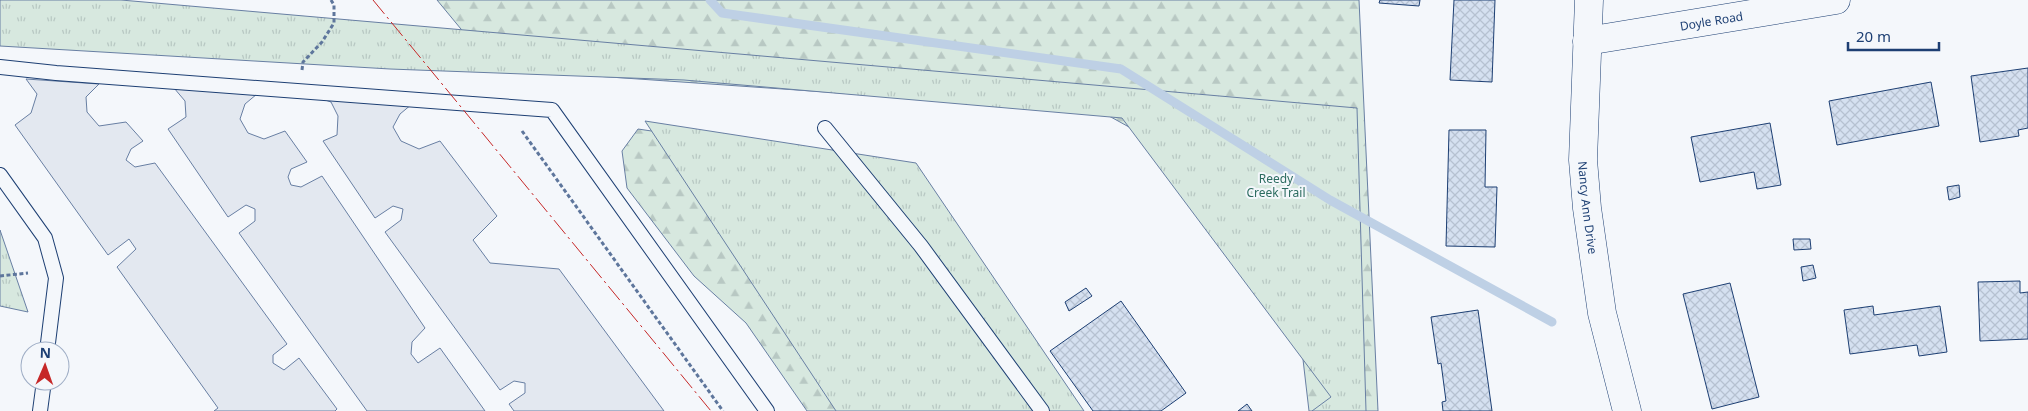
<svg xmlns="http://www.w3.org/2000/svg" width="2028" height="411" font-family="'Noto Sans',sans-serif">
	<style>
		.forest { fill: url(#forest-firs); stroke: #687fa3 }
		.park { fill: url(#park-tufts); stroke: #687fa3 }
		.parking { fill: #e3e8f0; stroke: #687fa3 }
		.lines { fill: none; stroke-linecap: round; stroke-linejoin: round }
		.stream { stroke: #bed0e5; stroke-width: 9 }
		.building { fill: url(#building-cross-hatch); stroke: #1d3f73 }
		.lane-casing { stroke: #1d3f73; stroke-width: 16 }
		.street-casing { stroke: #1d3f73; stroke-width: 29 }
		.path { stroke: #5e769c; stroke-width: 3; stroke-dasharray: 4 2.5; stroke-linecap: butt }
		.lane { stroke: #f4f7fb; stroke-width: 14 }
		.street { stroke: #f4f7fb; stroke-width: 28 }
		.power { stroke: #c62828; stroke-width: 1; stroke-dasharray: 18 4 2.5 4; stroke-linecap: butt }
		.labels { text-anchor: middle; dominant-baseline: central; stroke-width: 4; stroke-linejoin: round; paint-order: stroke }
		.street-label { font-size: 12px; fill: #1d3f73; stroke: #f4f7fb }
		.park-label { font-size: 12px; fill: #2c6c60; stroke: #f4f7fb }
	</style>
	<defs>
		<pattern id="forest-firs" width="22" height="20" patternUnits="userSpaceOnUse" patternTransform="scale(1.25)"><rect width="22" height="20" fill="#d7e8df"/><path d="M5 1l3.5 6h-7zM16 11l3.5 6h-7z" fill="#b8c8c3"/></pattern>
		<pattern id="park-tufts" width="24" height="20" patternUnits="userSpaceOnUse" patternTransform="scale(1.25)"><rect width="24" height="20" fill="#d7e8df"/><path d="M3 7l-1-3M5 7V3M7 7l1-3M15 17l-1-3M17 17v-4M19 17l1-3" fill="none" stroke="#b8c8c3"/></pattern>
		<pattern id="building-cross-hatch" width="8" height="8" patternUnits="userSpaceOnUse" patternTransform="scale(1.25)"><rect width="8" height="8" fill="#d5e0f0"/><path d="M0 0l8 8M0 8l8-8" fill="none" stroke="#b6c1d1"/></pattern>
	</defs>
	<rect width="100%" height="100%" fill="#f4f7fb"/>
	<!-- forest -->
	<path class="forest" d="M 437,0 L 1359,0 L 1378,411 L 1309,411 L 1297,308 L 1167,148 L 1100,111 L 494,69 Z
		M 638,129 L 719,141 L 957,411 L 807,411 L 746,323 L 694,276 L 627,188 L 622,151 Z"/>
	<!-- park -->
	<path class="park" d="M 0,0 L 121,0 L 1357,108 L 1366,411 L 1312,411 L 1331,397 L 1122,118 L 684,80 L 390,69 L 0,46 Z
		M 645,121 L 916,163 L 1084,411 L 836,411 Z
		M 0,230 L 28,312 L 0,306 Z"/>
	<!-- parking -->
	<path class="parking" d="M 26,79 L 99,84 L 86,97 L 87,112 L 99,126 L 126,122 L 143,141 L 131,149 L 126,160 L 135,167 L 155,163 L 287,344 L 273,355 L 273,363 L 284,370 L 299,358 L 337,409 L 335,411 L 214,411 L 218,408 L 117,267 L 136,249 L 129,239 L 108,255 L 15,125 L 31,113 L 37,94 Z
		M 174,88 L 257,94 L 245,104 L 240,119 L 248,133 L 264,139 L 285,131 L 307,162 L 291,169 L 288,177 L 291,185 L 301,187 L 322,176 L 425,328 L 412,342 L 411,354 L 418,363 L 440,348 L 485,411 L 367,411 L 239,233 L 255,221 L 255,209 L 246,205 L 228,217 L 168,129 L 186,117 L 185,101 Z
		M 317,97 L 412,104 L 400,114 L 393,127 L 401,141 L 419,149 L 440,141 L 497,216 L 473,240 L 490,263 L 559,269 L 664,411 L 514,411 L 509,404 L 525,393 L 525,383 L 514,381 L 500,390 L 385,232 L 401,220 L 403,209 L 393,206 L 375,218 L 323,141 L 337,135 L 338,116 L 331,102 Z"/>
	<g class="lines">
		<!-- stream -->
		<path class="stream" d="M 710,0 L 722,13 L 1121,69 L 1330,200 L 1552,322"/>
	</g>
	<!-- building -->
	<path class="building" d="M 1380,0 L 1420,0 L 1419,6 L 1379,3 Z
		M 1454,0 L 1495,0 L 1492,82 L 1450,80 Z
		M 2028,68 L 2028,128 L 2018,130 L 2019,136 L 1980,142 L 1971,76 Z
		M 1931,82 L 1939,126 L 1837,145 L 1829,101 Z
		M 1770,123 L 1781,185 L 1757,189 L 1754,172 L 1700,182 L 1691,137 Z
		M 1449,130 L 1486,130 L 1485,187 L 1497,187 L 1495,247 L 1446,246 Z
		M 1959,185 L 1960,197 L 1949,200 L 1947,187 Z
		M 1793,239 L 1810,239 L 1811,249 L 1794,250 Z
		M 1813,265 L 1816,278 L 1803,281 L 1801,267 Z
		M 2020,281 L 2020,293 L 2028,292 L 2028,339 L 1980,341 L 1978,282 Z
		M 1730,283 L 1759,397 L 1712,409 L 1683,294 Z
		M 1086,288 L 1092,296 L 1069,311 L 1065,302 Z
		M 1121,301 L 1186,393 L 1161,411 L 1093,411 L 1050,351 Z
		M 1873,306 L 1874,315 L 1940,306 L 1947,352 L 1919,356 L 1917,345 L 1850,354 L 1844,310 Z
		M 1478,310 L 1492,411 L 1443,411 L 1442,402 L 1446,401 L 1441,363 L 1438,364 L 1431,317 Z
		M 1247,404 L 1252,411 L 1238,411 Z"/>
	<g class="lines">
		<!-- lane casing -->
		<g class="lane-casing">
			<path id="lane" d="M 0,67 L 56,73 L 552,110 L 767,411
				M 825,128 L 921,246 L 1042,411
				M 0,175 L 45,238 L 56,278 L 47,351
				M 40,411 L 44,381"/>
		</g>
		<!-- street casing -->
		<g class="street-casing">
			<g id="street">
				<path id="s1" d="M 1589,0 L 1583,160 L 1587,208 L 1602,313 L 1627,411"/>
				<path id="s2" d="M 1587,41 L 1836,0"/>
			</g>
		</g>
		<!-- path -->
		<path class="path" d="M 302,70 L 303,62 L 322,42 L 334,23 L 334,5 L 331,0
			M 522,131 L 723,411
			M 0,276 L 28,273"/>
		<!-- lane -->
		<use href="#lane" class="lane"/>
		<!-- street -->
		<use href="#street" class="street"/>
		<!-- power -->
		<path class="power" d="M 373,0 L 711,411"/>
	</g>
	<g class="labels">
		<!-- street labels -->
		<g class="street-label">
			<text stroke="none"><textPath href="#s2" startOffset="126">Doyle Road</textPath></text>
			<text stroke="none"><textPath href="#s1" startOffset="208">Nancy Ann Drive</textPath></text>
		</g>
		<!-- park labels -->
		<g class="park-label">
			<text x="1276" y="178">Reedy<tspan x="1276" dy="14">Creek Trail</tspan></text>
		</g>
	</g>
	<!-- north arrow -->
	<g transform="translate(45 366) rotate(2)"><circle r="24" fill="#f4f7fb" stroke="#9eadc5"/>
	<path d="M0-4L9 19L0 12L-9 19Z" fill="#c62828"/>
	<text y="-8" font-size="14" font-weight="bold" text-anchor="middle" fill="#1d3f73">N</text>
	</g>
	<!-- scale -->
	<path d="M1848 42v8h91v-8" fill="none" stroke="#1d3f73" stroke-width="2.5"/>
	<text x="1856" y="42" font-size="15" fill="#1d3f73" stroke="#f4f7fb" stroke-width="4" paint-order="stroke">20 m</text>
</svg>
